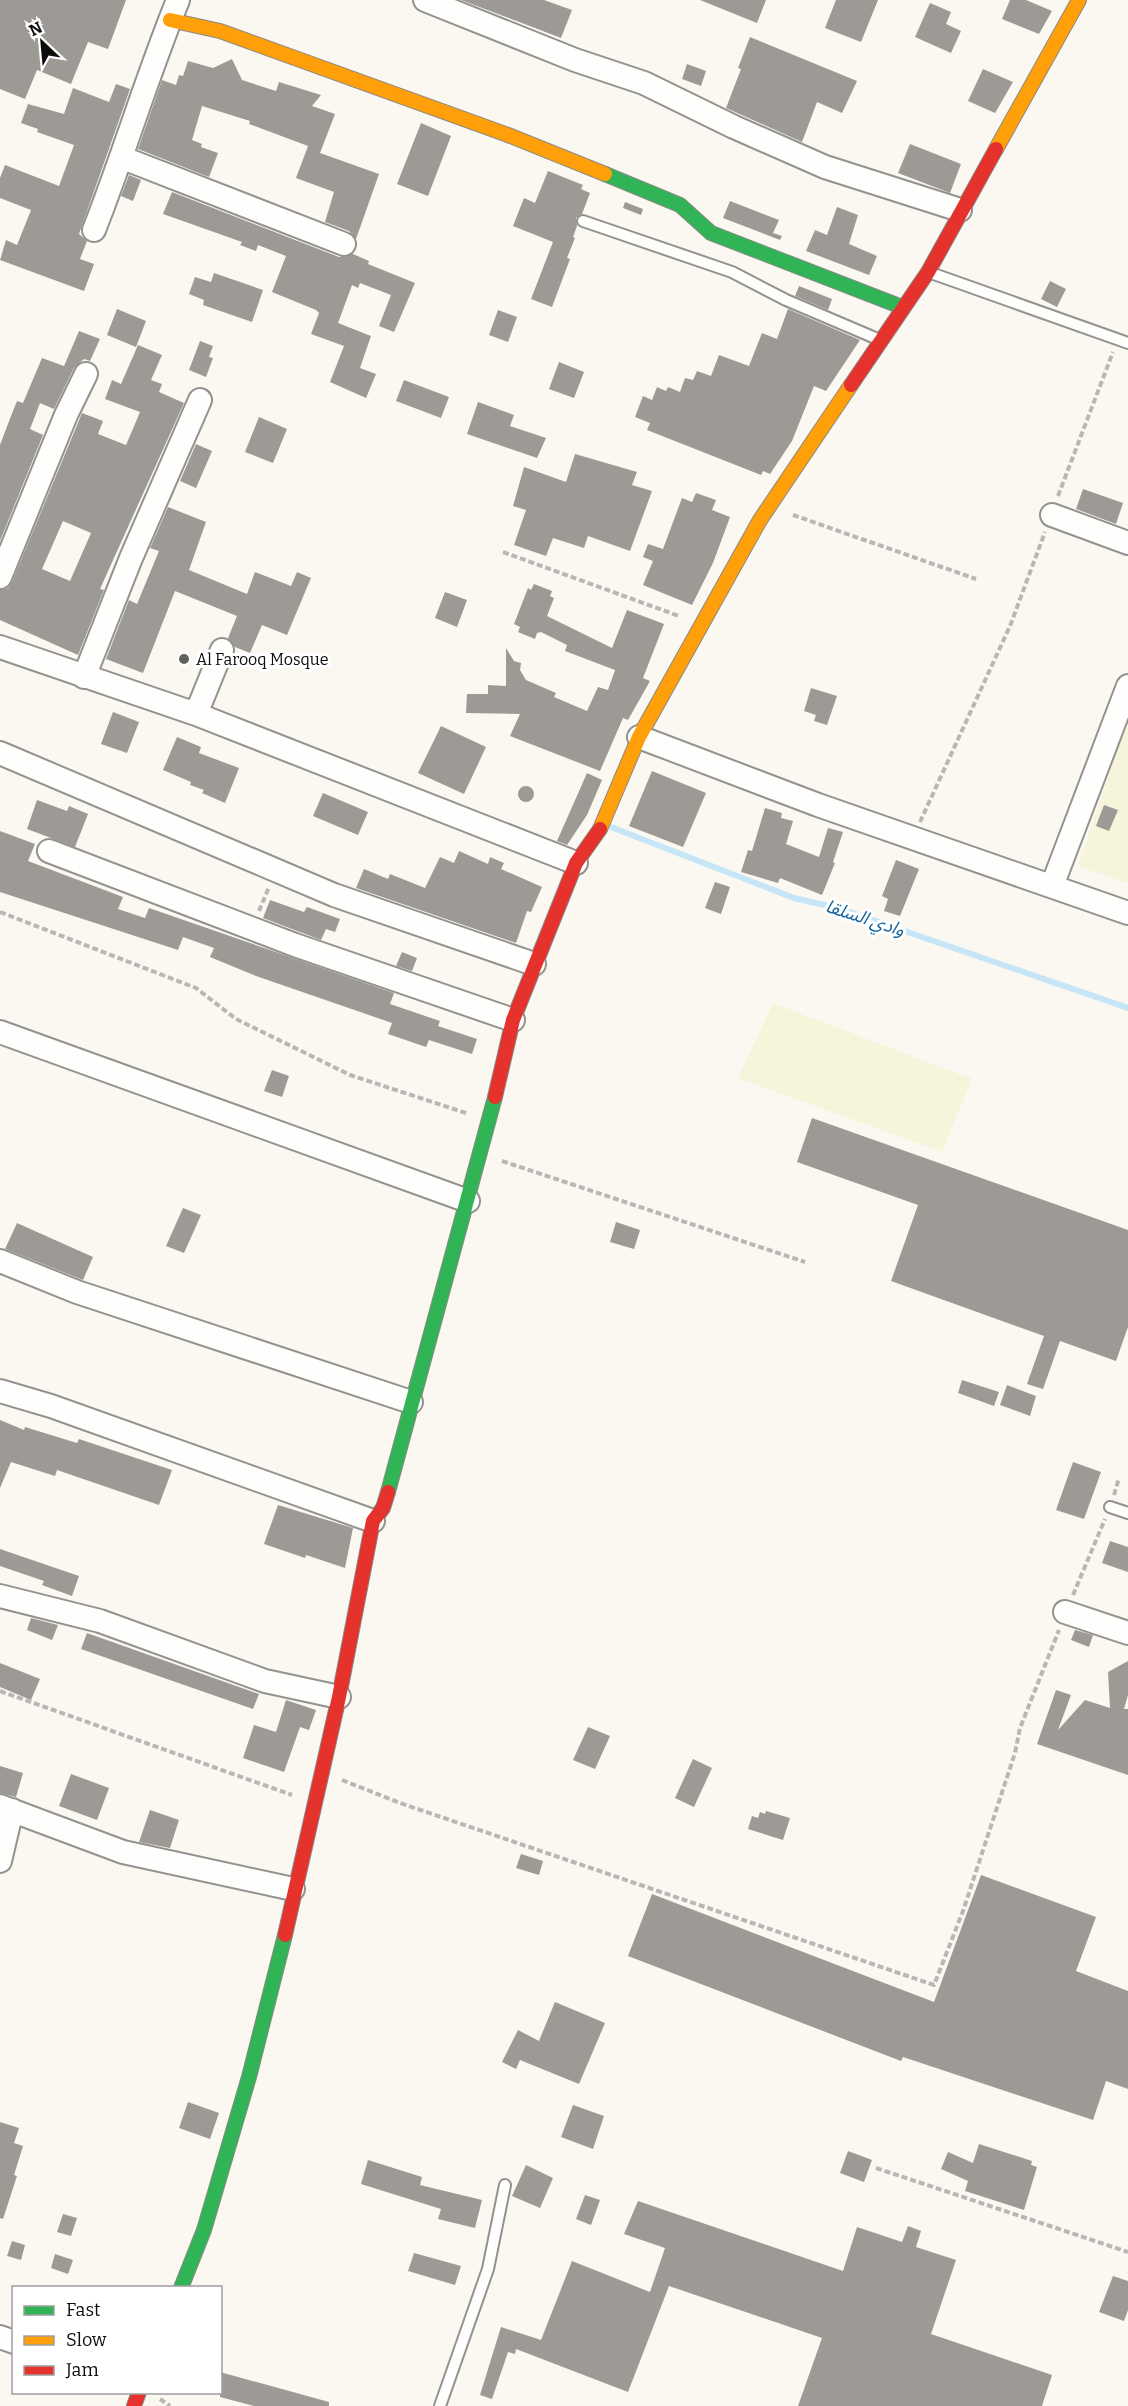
<svg xmlns="http://www.w3.org/2000/svg" width="1128" height="2406" font-family="Bitter,'Noto Sans Arabic',serif">
	<style>
		.farmland { fill: #f7f4dc }
		.lines { fill: none; stroke-linecap: round; stroke-linejoin: round }
		.stream { stroke: #c6e5f6; stroke-width: 6 }
		.building { fill: #9d9a96; fill-rule: evenodd }
		.lane-casing { stroke: #93928f; stroke-width: 14 }
		.street-casing { stroke: #93928f; stroke-width: 26 }
		.fast-casing { stroke: #8a8985; stroke-width: 16 }
		.slow-casing { stroke: #8a8985; stroke-width: 16 }
		.jam-casing { stroke: #8a8985; stroke-width: 16 }
		.path { stroke: #b7b7b5; stroke-width: 4; stroke-dasharray: 6 3; stroke-linecap: butt }
		.lane { stroke: #fefefd; stroke-width: 10 }
		.street { stroke: #fefefd; stroke-width: 22 }
		.fast { stroke: #30b455; stroke-width: 14 }
		.slow { stroke: #ff9f0a; stroke-width: 14 }
		.jam { stroke: #e5322d; stroke-width: 14 }
		.poi-dot { fill: #5f5f5c; stroke: #fff; stroke-width: 2 }
		.labels { text-anchor: middle; dominant-baseline: central; stroke-width: 6; stroke-linejoin: round; paint-order: stroke }
		.poi-label { font-size: 16px; fill: #0c0c0c; stroke: #fff; text-anchor: start }
		.water-label { font-size: 18px; font-style: italic; fill: #1364a0; stroke: #fff }
	</style>
	<rect width="100%" height="100%" fill="#faf8f0"/>
	<!-- farmland -->
	<path class="farmland" d="M 1128,719 L 1128,883 L 1078,866 Z
		M 773,1003 L 972,1079 L 942,1152 L 738,1078 Z"/>
	<g class="lines">
		<!-- stream -->
		<path class="stream" d="M 611,827 L 794,898 L 838,908 L 1128,1008"/>
	</g>
	<!-- building -->
	<path class="building" d="M 0,0 L 126,0 L 108,49 L 88,42 L 71,84 L 37,70 L 25,99 L 0,89 Z
		M 461,0 L 544,0 L 572,10 L 561,38 Z
		M 700,0 L 766,0 L 757,23 Z
		M 836,0 L 878,0 L 861,42 L 825,28 Z
		M 1010,0 L 1026,0 L 1052,11 L 1039,34 L 1002,19 Z
		M 930,3 L 951,12 L 946,24 L 961,31 L 951,53 L 915,37 Z
		M 750,37 L 857,81 L 842,113 L 817,102 L 802,142 L 726,108 L 741,69 L 738,68 Z
		M 232,59 L 242,80 L 276,91 L 279,82 L 321,95 L 312,106 L 335,114 L 320,153 L 379,174 L 356,239 L 349,231 L 325,222 L 334,192 L 296,178 L 308,146 L 249,124 L 250,121 L 202,106 L 192,140 L 202,144 L 201,147 L 218,153 L 209,177 L 138,149 L 162,80 L 176,85 L 179,75 L 183,76 L 188,61 L 213,68 Z
		M 687,64 L 706,71 L 701,86 L 682,79 Z
		M 983,69 L 1013,82 L 995,113 L 968,101 Z
		M 116,84 L 130,89 L 79,234 L 87,241 L 80,259 L 94,264 L 84,291 L 0,260 L 6,240 L 17,245 L 31,210 L 0,198 L 0,178 L 5,165 L 59,186 L 74,145 L 37,132 L 38,129 L 21,123 L 28,104 L 64,114 L 73,88 L 109,102 Z
		M 421,123 L 451,136 L 428,196 L 397,184 Z
		M 910,144 L 961,164 L 950,193 L 898,173 Z
		M 548,171 L 583,185 L 581,189 L 590,193 L 582,214 L 576,218 L 577,226 L 573,237 L 575,238 L 567,258 L 570,259 L 552,307 L 531,299 L 553,242 L 513,226 L 524,198 L 535,203 Z
		M 129,175 L 141,180 L 133,201 L 121,196 Z
		M 172,192 L 339,257 L 353,254 L 369,261 L 368,264 L 415,283 L 394,332 L 379,326 L 391,295 L 360,283 L 358,288 L 352,285 L 338,323 L 371,336 L 360,368 L 376,374 L 366,398 L 330,382 L 344,346 L 311,334 L 319,313 L 316,310 L 272,292 L 286,256 L 258,245 L 256,251 L 240,245 L 242,242 L 163,214 Z
		M 730,201 L 779,220 L 773,233 L 782,236 L 780,240 L 723,218 Z
		M 625,202 L 643,209 L 641,215 L 623,208 Z
		M 837,207 L 858,215 L 849,244 L 877,256 L 869,275 L 806,251 L 815,230 L 827,235 Z
		M 214,273 L 263,290 L 252,322 L 203,305 L 204,300 L 189,294 L 195,277 L 211,282 Z
		M 1050,281 L 1066,289 L 1057,307 L 1041,299 Z
		M 799,286 L 832,299 L 828,310 L 795,296 Z
		M 117,309 L 146,321 L 136,347 L 107,335 Z
		M 788,309 L 860,340 L 826,391 L 814,386 L 792,441 L 770,474 L 763,471 L 761,475 L 647,430 L 650,423 L 635,417 L 643,396 L 652,400 L 657,387 L 666,391 L 668,387 L 680,392 L 685,378 L 693,380 L 697,371 L 711,376 L 719,355 L 749,366 L 762,333 L 777,339 Z
		M 498,310 L 517,317 L 508,342 L 489,335 Z
		M 79,331 L 100,339 L 90,361 L 84,359 L 74,368 L 54,409 L 40,403 L 30,429 L 43,435 L 0,541 L 0,445 L 11,416 L 17,401 L 23,403 L 42,358 L 64,366 Z
		M 200,341 L 213,346 L 209,357 L 213,358 L 206,377 L 189,370 Z
		M 138,345 L 162,355 L 151,380 L 162,384 L 159,392 L 184,403 L 100,589 L 104,590 L 78,655 L 0,620 L 0,590 L 8,588 L 12,582 L 82,413 L 103,421 L 98,434 L 126,445 L 140,412 L 105,399 L 112,380 L 121,384 ZM 63,521 L 91,533 L 70,581 L 42,569 Z
		M 559,362 L 584,372 L 574,398 L 549,389 Z
		M 404,380 L 449,397 L 441,418 L 396,401 Z
		M 478,402 L 514,415 L 510,426 L 546,438 L 537,458 L 467,434 Z
		M 259,417 L 287,429 L 273,463 L 245,452 Z
		M 196,444 L 212,451 L 196,488 L 180,481 Z
		M 575,454 L 637,472 L 632,485 L 652,491 L 630,551 L 588,536 L 584,548 L 553,538 L 546,556 L 514,545 L 526,510 L 513,506 L 524,467 L 566,482 Z
		M 1083,489 L 1123,503 L 1116,524 L 1076,509 Z
		M 696,493 L 716,500 L 712,510 L 730,517 L 713,563 L 692,605 L 643,585 L 653,561 L 643,557 L 648,544 L 663,549 L 682,498 L 692,502 Z
		M 168,507 L 206,522 L 189,570 L 247,594 L 255,572 L 291,586 L 297,572 L 311,578 L 287,635 L 262,625 L 250,653 L 235,647 L 228,638 L 237,616 L 175,591 L 143,673 L 106,659 L 129,600 L 137,604 L 159,551 L 150,548 Z
		M 534,584 L 552,591 L 550,596 L 554,598 L 547,616 L 612,648 L 627,610 L 664,624 L 643,678 L 650,681 L 628,720 L 623,718 L 600,771 L 510,736 L 520,714 L 466,713 L 467,694 L 488,694 L 488,685 L 506,686 L 506,648 L 514,661 L 521,663 L 520,670 L 526,680 L 556,693 L 554,697 L 587,711 L 598,687 L 608,690 L 615,670 L 565,651 L 567,645 L 541,632 L 537,633 L 535,639 L 518,632 L 520,627 L 514,624 L 528,588 L 531,590 Z
		M 445,592 L 467,600 L 457,627 L 435,618 Z
		M 811,688 L 837,696 L 827,725 L 814,721 L 816,715 L 804,711 Z
		M 113,712 L 139,722 L 127,753 L 101,744 Z
		M 441,726 L 486,747 L 464,794 L 418,773 Z
		M 177,737 L 201,747 L 199,753 L 239,768 L 225,803 L 202,793 L 204,790 L 190,785 L 191,782 L 163,770 Z
		M 652,771 L 706,793 L 683,847 L 629,826 Z
		M 587,773 L 602,780 L 587,815 L 567,845 L 557,841 Z
		M518 794a8 8 0 1 1 16 0a8 8 0 1 1-16 0Z
		M 323,793 L 368,812 L 358,835 L 313,816 Z
		M 37,800 L 67,811 L 69,806 L 88,814 L 75,847 L 27,829 Z
		M 1104,805 L 1118,810 L 1109,831 L 1096,826 Z
		M 765,808 L 782,813 L 781,818 L 793,821 L 786,844 L 819,857 L 828,828 L 843,832 L 833,862 L 835,863 L 822,895 L 780,878 L 778,883 L 741,872 L 748,850 L 752,851 Z
		M 0,831 L 35,844 L 28,861 L 123,897 L 118,909 L 145,918 L 149,908 L 394,993 L 390,1004 L 440,1021 L 438,1026 L 477,1039 L 472,1054 L 429,1040 L 426,1047 L 388,1034 L 392,1023 L 256,976 L 210,957 L 214,948 L 183,937 L 178,950 L 0,892 Z
		M 459,851 L 488,864 L 490,857 L 504,863 L 501,869 L 542,887 L 531,912 L 527,911 L 516,943 L 356,888 L 364,869 L 388,879 L 390,874 L 425,888 L 440,857 L 454,863 Z
		M 896,860 L 919,869 L 900,916 L 884,911 L 888,899 L 882,896 Z
		M 715,882 L 730,887 L 721,914 L 705,908 Z
		M 270,900 L 304,912 L 307,907 L 340,919 L 335,932 L 326,929 L 321,940 L 263,918 Z
		M 402,952 L 417,958 L 412,971 L 396,966 Z
		M 272,1070 L 289,1076 L 282,1097 L 264,1091 Z
		M 812,1118 L 1128,1230 L 1128,1327 L 1116,1361 L 1060,1341 L 1043,1389 L 1027,1384 L 1044,1336 L 891,1281 L 918,1205 L 797,1162 Z
		M 183,1208 L 201,1215 L 184,1253 L 166,1246 Z
		M 616,1222 L 640,1230 L 634,1249 L 610,1242 Z
		M 17,1223 L 93,1257 L 83,1280 L 5,1249 Z
		M 962,1380 L 999,1392 L 994,1406 L 958,1393 Z
		M 1007,1385 L 1036,1396 L 1030,1416 L 1000,1405 Z
		M 0,1420 L 24,1430 L 25,1427 L 77,1443 L 79,1439 L 172,1470 L 159,1505 L 57,1470 L 55,1476 L 11,1462 L 0,1488 Z
		M 1073,1462 L 1101,1472 L 1084,1519 L 1056,1510 Z
		M 278,1505 L 353,1528 L 345,1568 L 306,1555 L 305,1558 L 264,1544 Z
		M 1110,1541 L 1128,1547 L 1128,1572 L 1102,1563 Z
		M 0,1549 L 79,1576 L 72,1596 L 42,1585 L 44,1581 L 0,1566 Z
		M 31,1618 L 58,1625 L 52,1640 L 27,1630 Z
		M 1075,1630 L 1093,1635 L 1089,1647 L 1071,1640 Z
		M 87,1633 L 259,1694 L 253,1709 L 81,1649 Z
		M 1128,1661 L 1128,1695 L 1124,1709 L 1128,1709 L 1128,1775 L 1037,1744 L 1056,1690 L 1071,1695 L 1058,1730 L 1085,1700 L 1110,1708 L 1108,1672 Z
		M 0,1663 L 40,1679 L 31,1700 L 0,1687 Z
		M 286,1700 L 316,1710 L 309,1730 L 300,1727 L 284,1772 L 243,1758 L 254,1725 L 276,1732 Z
		M 588,1727 L 610,1736 L 595,1769 L 573,1760 Z
		M 693,1759 L 712,1768 L 694,1807 L 675,1798 Z
		M 0,1766 L 23,1773 L 16,1797 L 0,1793 Z
		M 71,1774 L 109,1788 L 97,1820 L 59,1806 Z
		M 150,1810 L 179,1820 L 170,1848 L 139,1842 Z
		M 766,1811 L 790,1818 L 783,1840 L 748,1829 L 752,1816 L 758,1818 L 760,1812 L 765,1814 Z
		M 521,1854 L 543,1861 L 539,1875 L 516,1868 Z
		M 981,1875 L 1096,1917 L 1076,1971 L 1128,1991 L 1128,2089 L 1106,2081 L 1093,2120 L 903,2057 L 901,2061 L 628,1956 L 652,1894 L 934,2002 Z
		M 555,2002 L 605,2023 L 579,2084 L 520,2060 L 516,2069 L 502,2062 L 518,2030 L 539,2041 Z
		M 188,2102 L 219,2113 L 210,2139 L 179,2128 Z
		M 573,2105 L 604,2116 L 593,2149 L 561,2137 Z
		M 0,2122 L 19,2128 L 14,2143 L 23,2146 L 14,2175 L 17,2176 L 3,2219 L 0,2218 Z
		M 979,2144 L 1032,2161 L 1031,2165 L 1037,2167 L 1024,2210 L 965,2191 L 968,2181 L 941,2169 L 948,2152 L 973,2163 Z
		M 848,2151 L 872,2160 L 864,2182 L 840,2173 Z
		M 368,2160 L 422,2177 L 420,2185 L 482,2200 L 475,2228 L 438,2219 L 441,2209 L 361,2184 Z
		M 526,2165 L 553,2178 L 540,2208 L 512,2196 Z
		M 585,2195 L 600,2200 L 591,2225 L 576,2219 Z
		M 638,2201 L 843,2271 L 857,2227 L 902,2242 L 908,2226 L 921,2231 L 916,2247 L 956,2260 L 931,2334 L 1052,2375 L 1042,2406 L 798,2406 L 822,2338 L 669,2286 L 628,2392 L 516,2349 L 515,2354 L 508,2352 L 492,2399 L 480,2395 L 501,2327 L 541,2340 L 572,2261 L 650,2292 L 665,2248 L 624,2234 Z
		M 63,2214 L 77,2218 L 71,2236 L 57,2232 Z
		M 12,2241 L 25,2245 L 21,2260 L 7,2256 Z
		M 414,2253 L 461,2266 L 455,2285 L 408,2271 Z
		M 55,2254 L 73,2260 L 68,2274 L 51,2268 Z
		M 1113,2276 L 1128,2281 L 1128,2310 L 1124,2321 L 1099,2312 Z
		M 220,2372 L 329,2402 L 329,2406 L 254,2406 L 220,2397 Z"/>
	<g class="lines">
		<!-- lane casing -->
		<g class="lane-casing">
			<path id="lane" d="M 583,221 L 732,272 L 786,300 L 880,340
				M 931,273 L 1128,343
				M 1110,1507 L 1128,1513
				M 440,2406 L 488,2269 L 505,2185"/>
		</g>
		<!-- street casing -->
		<g class="street-casing">
			<path id="street" d="M 425,0 L 575,60 L 644,83 L 734,127 L 825,167 L 960,210
				M 123,158 L 344,244
				M 94,230 C 124,154 147,76 178,0
				M 1052,515 L 1128,543
				M 0,577 L 66,415 L 86,374
				M 0,647 L 196,714 L 576,863
				M 84,677 L 131,558 L 200,400
				M 196,714 L 222,650
				M 639,737 L 818,805 L 1128,913
				M 0,753 L 334,895 L 534,964
				M 49,851 L 295,945 L 513,1020
				M 1052,886 L 1128,686
				M 0,1032 L 468,1201
				M 0,1261 L 77,1292 L 411,1402
				M 0,1391 L 51,1406 L 373,1521
				M 0,1596 L 100,1621 L 265,1681 L 339,1697
				M 1065,1612 L 1128,1633
				M 0,1806 L 123,1852 L 293,1889
				M 0,1861 L 12,1810
				M 0,2337 L 14,2342"/>
		</g>
		<!-- fast casing -->
		<g class="fast-casing">
			<path id="fast" d="M 605,174 L 680,205 L 711,233 L 902,307
				M 388,1492 L 495,1097
				M 181,2288 L 204,2230 L 249,2077 L 285,1935"/>
		</g>
		<!-- slow casing -->
		<g class="slow-casing">
			<path id="slow" d="M 170,20 L 220,31 L 508,135 L 605,174
				M 996,149 L 1079,0
				M 600,829 L 639,737 L 760,520 L 851,385"/>
		</g>
		<!-- jam casing -->
		<g class="jam-casing">
			<path id="jam" d="M 851,385 L 928,272 L 996,149
				M 495,1097 L 513,1020 L 576,863 L 600,829
				M 285,1935 L 339,1697 L 373,1521 L 383,1508 L 388,1492
				M 134,2406 L 139,2392"/>
		</g>
		<!-- path -->
		<path class="path" d="M 1058,496 L 1113,352
			M 793,515 L 976,579
			M 503,552 L 679,616
			M 920,822 L 1010,626 L 1045,532
			M 259,911 L 269,887
			M 0,912 L 196,988 L 236,1019 L 350,1075 L 466,1113
			M 502,1161 L 805,1262
			M 1114,1495 L 1119,1478
			M 1073,1595 L 1105,1519
			M 0,1691 L 292,1795
			M 342,1780 L 400,1803 L 934,1985 L 963,1911 L 1015,1753 L 1020,1728 L 1059,1630
			M 876,2168 L 1128,2252
			M 160,2399 L 170,2406"/>
		<!-- lane -->
		<use href="#lane" class="lane"/>
		<!-- street -->
		<use href="#street" class="street"/>
		<!-- fast -->
		<use href="#fast" class="fast"/>
		<!-- slow -->
		<use href="#slow" class="slow"/>
		<!-- jam -->
		<use href="#jam" class="jam"/>
	</g>
	<!-- markers -->
	<circle class="poi-dot" cx="184" cy="659" r="6"/>
	<g class="labels">
		<!-- poi labels -->
		<g class="poi-label">
			<text x="196" y="659">Al Farooq Mosque</text>
		</g>
		<!-- water labels -->
		<g class="water-label">
			<text transform="translate(865 918) rotate(18)">وادي السلقا</text>
		</g>
	</g>
	<!-- legend -->
	<rect x="12" y="2286" width="210" height="108" fill="#ffffff" stroke="#9e9e9e" stroke-width="1.5"/>
	<rect x="24" y="2306" width="30" height="9" fill="#30b455" stroke="#9e9e9e" stroke-width="1.5"/>
	<text x="66" y="2316" font-size="18" fill="#0c0c0c">Fast</text>
	<rect x="24" y="2336" width="30" height="9" fill="#ff9f0a" stroke="#9e9e9e" stroke-width="1.5"/>
	<text x="66" y="2346" font-size="18" fill="#0c0c0c">Slow</text>
	<rect x="24" y="2366" width="30" height="9" fill="#e5322d" stroke="#9e9e9e" stroke-width="1.5"/>
	<text x="66" y="2376" font-size="18" fill="#0c0c0c">Jam</text>
	<!-- north arrow -->
	<g transform="translate(42 42) rotate(334)" stroke="#ffffff" stroke-width="4.5" paint-order="stroke">
	<path d="M0-4.5L10 22L0 15L-10 22Z" fill="#0c0c0c"/>
	<text y="-9" font-size="16" font-weight="bold" text-anchor="middle" fill="#0c0c0c">N</text>
	</g>
</svg>
